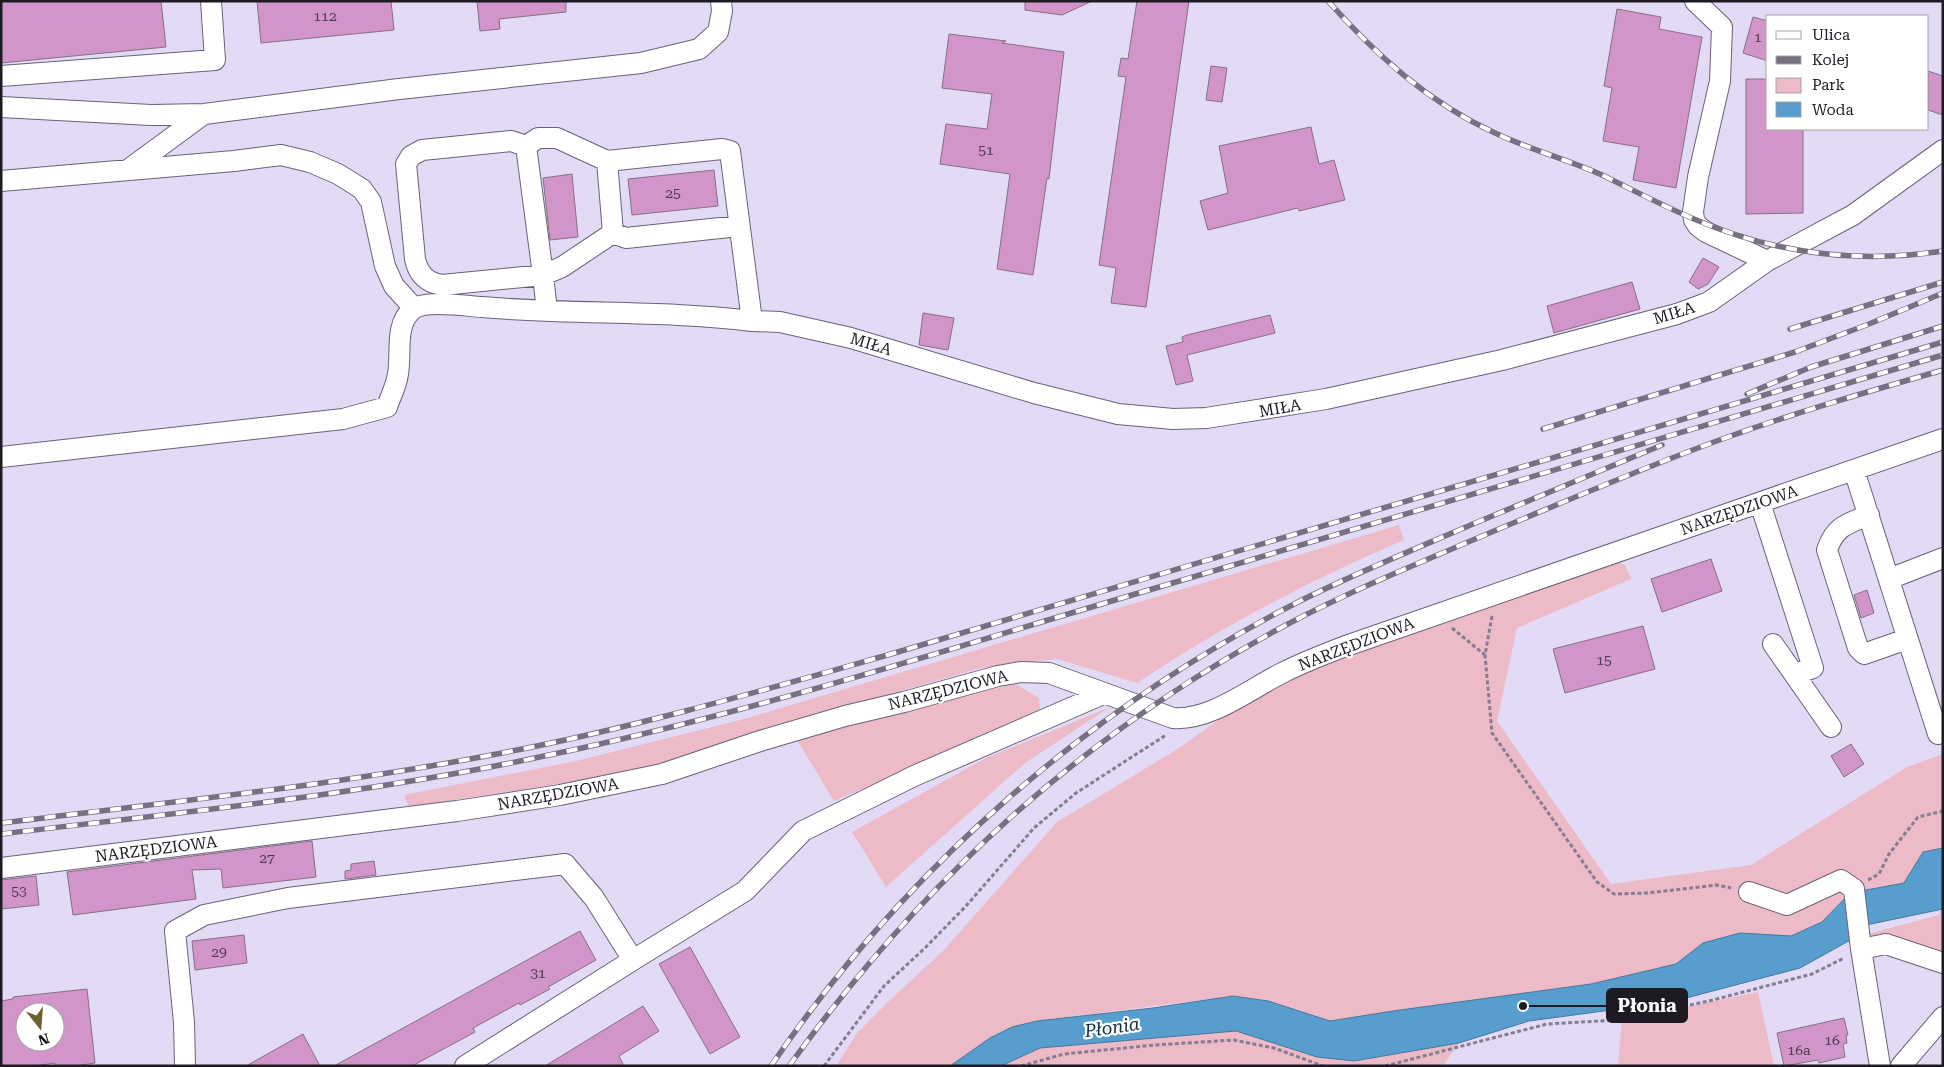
<svg xmlns="http://www.w3.org/2000/svg" width="1944" height="1067" font-family="'Roboto Serif',serif">
	<style>
		.green { fill: #edbac7 }
		.water { fill: #579ece; stroke: #46769b }
		.building { fill: #d295ca; stroke: #856f82; fill-rule: evenodd }
		.lines { fill: none; stroke-linecap: round; stroke-linejoin: round }
		.minor-casing { stroke: #6a6179; stroke-width: 22 }
		.path { stroke: #847d91; stroke-width: 3; stroke-dasharray: 4 2.5; stroke-linecap: butt }
		.minor { stroke: #fff; stroke-width: 20 }
		.rail-casing { stroke: #767082; stroke-width: 5.5 }
		.rail { stroke: #fff; stroke-width: 4; stroke-dasharray: 11; stroke-linecap: butt }
		.labels { text-anchor: middle; dominant-baseline: central; stroke-width: 4.5; stroke-linejoin: round; paint-order: stroke }
		.number-label { font-size: 14px; fill: #4b394e }
		.street-label { font-size: 16px; fill: #1e1a24; stroke: #fff }
		.water-label { font-size: 18px; font-style: italic; fill: #0c2c40; stroke: #fff }
		.leader { fill: none; stroke: #1e1a24; stroke-width: 2 }
		.callout-dot { fill: #1e1a24; stroke: #fff; stroke-width: 2 }
		.callout { fill: #1e1a24; stroke: #1e1a24; stroke-width: 2 }
		.callout-label { font-size: 18px; text-anchor: middle; font-weight: bold; fill: #fff }
	</style>
	<rect width="100%" height="100%" fill="#e3daf6"/>
	<!-- green -->
	<path class="green" d="M 1399,525 L 1404,540 C 1310,580 1221,627 1137,683 L 1057,659 L 981,668 L 830,711 L 641,771 L 409,807 L 404,795 L 576,761 L 744,719 Z
		M 1616,562 L 1625,565 L 1631,579 L 1517,628 L 1497,721 L 1611,884 L 1751,865 L 1907,767 L 1943,754 L 1943,848 L 1923,852 L 1904,883 L 1850,893 L 1822,922 L 1791,936 L 1740,933 L 1703,943 L 1676,964 L 1591,984 L 1393,1011 L 1333,1024 L 1268,1001 L 1233,996 L 1037,1021 L 1012,1027 L 990,1038 L 950,1066 L 836,1066 L 858,1032 L 891,999 L 943,951 L 1057,822 L 1176,750 L 1230,712 L 1326,662 L 1408,636 Z
		M 1015,684 L 1039,698 L 1040,712 L 834,801 L 797,740 L 919,706 Z
		M 1110,707 L 1025,763 L 886,887 L 852,832 L 986,758 Z
		M 1943,909 L 1943,961 L 1867,934 L 1939,915 L 1940,910 Z
		M 1758,992 L 1774,1066 L 1618,1066 L 1622,1017 L 1658,1013 Z
		M 1236,1031 L 1317,1057 L 1354,1061 L 1459,1043 L 1443,1066 L 1001,1066 L 1040,1048 Z"/>
	<!-- water -->
	<path class="water" d="M 1943,848 L 1943,909 L 1866,925 L 1854,938 L 1800,968 L 1671,1002 L 1529,1021 L 1459,1043 L 1354,1061 L 1317,1057 L 1236,1031 L 1040,1048 L 1001,1066 L 950,1066 L 990,1038 L 1012,1027 L 1037,1021 L 1153,1008 L 1233,996 L 1268,1001 L 1330,1021 L 1393,1011 L 1591,984 L 1676,964 L 1703,943 L 1740,933 L 1791,936 L 1822,922 L 1850,893 L 1904,883 L 1923,852 Z"/>
	<!-- building -->
	<path class="building" d="M 1,1 L 161,1 L 166,47 L 1,63 Z
		M 257,1 L 391,1 L 394,30 L 261,43 Z
		M 477,1 L 566,1 L 566,12 L 499,19 L 500,29 L 480,31 Z
		M 1025,1 L 1092,1 L 1062,15 L 1025,10 Z
		M 1137,1 L 1189,1 L 1146,307 L 1111,303 L 1116,268 L 1099,265 L 1126,77 L 1118,76 L 1121,58 L 1128,59 Z
		M 1617,9 L 1661,17 L 1659,29 L 1702,37 L 1676,188 L 1633,180 L 1639,147 L 1603,141 L 1612,88 L 1604,86 Z
		M 1753,17 L 1768,21 L 1768,61 L 1743,53 Z
		M 949,34 L 1006,41 L 1002,43 L 1064,52 L 1052,153 L 1049,179 L 1047,178 L 1033,275 L 997,269 L 1010,174 L 940,164 L 946,124 L 987,129 L 992,94 L 942,88 Z
		M 1211,66 L 1227,68 L 1222,102 L 1206,100 Z
		M 1928,71 L 1943,76 L 1943,115 L 1928,110 Z
		M 1746,79 L 1768,79 L 1768,129 L 1803,129 L 1803,213 L 1746,214 Z
		M 1311,127 L 1319,164 L 1334,160 L 1345,200 L 1299,211 L 1298,208 L 1208,230 L 1200,201 L 1228,193 L 1219,146 Z
		M 714,170 L 718,206 L 632,215 L 628,179 Z
		M 572,174 L 578,237 L 550,240 L 543,178 Z
		M 1703,258 L 1719,267 L 1708,284 L 1698,289 L 1689,282 Z
		M 1632,282 L 1640,309 L 1554,333 L 1547,306 Z
		M 923,313 L 954,318 L 948,350 L 919,345 Z
		M 1270,315 L 1275,333 L 1187,355 L 1193,381 L 1176,385 L 1166,346 L 1183,342 L 1182,337 L 1187,335 Z
		M 1711,559 L 1722,591 L 1662,612 L 1651,579 Z
		M 1867,590 L 1874,613 L 1861,618 L 1854,595 Z
		M 1643,626 L 1655,669 L 1565,693 L 1553,649 Z
		M 1851,744 L 1864,764 L 1844,777 L 1831,756 Z
		M 312,841 L 316,877 L 223,888 L 221,869 L 192,870 L 196,899 L 73,915 L 67,872 Z
		M 374,861 L 376,875 L 345,879 L 345,871 L 351,870 L 351,864 Z
		M 36,876 L 39,905 L 1,909 L 1,880 Z
		M 580,931 L 596,960 L 548,987 L 550,989 L 520,1005 L 519,1003 L 473,1028 L 475,1032 L 412,1066 L 334,1066 Z
		M 244,935 L 247,963 L 195,970 L 192,941 Z
		M 690,947 L 740,1037 L 710,1054 L 659,964 Z
		M 87,989 L 95,1063 L 75,1066 L 55,1066 L 55,1063 L 34,1066 L 1,1066 L 1,1001 L 13,999 L 13,997 ZM 25,1012 L 55,1012 L 55,1042 L 25,1042 Z
		M 643,1006 L 659,1031 L 619,1056 L 624,1066 L 545,1066 Z
		M 1844,1018 L 1848,1035 L 1846,1035 L 1847,1043 L 1843,1044 L 1845,1057 L 1819,1063 L 1818,1060 L 1784,1066 L 1777,1033 Z
		M 303,1034 L 320,1066 L 246,1066 Z"/>
	<g class="lines">
		<!-- minor casing -->
		<g class="minor-casing">
			<path id="minor" d="M 1695,1 L 1722,27 L 1720,81 L 1698,177 L 1693,212 L 1694,220 L 1698,226 L 1706,232 L 1767,261 L 1853,215 L 1943,150
				M 1,76 L 215,60 L 211,1
				M 1,107 L 151,115 L 204,114 L 399,89 L 641,63 L 699,49 L 718,32 L 722,11 L 721,1
				M 526,146 L 511,141 L 422,150 L 411,156 L 406,164 L 415,259 C 418,274 427,283 442,285 L 543,275 L 547,311
				M 607,161 L 613,233
				M 129,169 L 204,114
				M 1,181 L 234,161 L 281,155 L 310,162 L 338,174 L 362,189 L 371,202 L 385,266 L 394,286 L 414,308
				M 739,226 L 626,238 L 613,233 L 562,267 L 543,275 L 526,146 L 538,138 L 557,138 L 607,161 L 722,149 L 730,151 L 752,321 L 780,322 L 851,338 L 1034,393 L 1118,414 L 1173,419 L 1206,418 L 1326,399 L 1502,360 L 1677,314 L 1709,302 L 1767,261
				M 1,457 L 343,419 L 387,407 C 390,398 395,388 397,379 C 403,357 393,326 412,310 C 424,299 465,306 482,307 C 572,315 663,310 752,321
				M 1854,470 L 1938,734
				M 1760,503 L 1813,668 L 1795,674
				M 1869,515 C 1847,524 1835,526 1827,550 L 1858,648 L 1864,654 L 1907,639
				M 1889,579 L 1943,558
				M 1773,644 L 1831,727
				M 1,868 L 457,811 L 560,795 L 662,774 L 760,741 L 845,716 L 904,702 L 998,676 L 1021,672 L 1049,673 L 1173,718 C 1210,721 1250,689 1282,673 C 1302,663 1322,655 1343,647 L 1943,439
				M 1749,892 L 1787,905 L 1841,880 L 1854,889 L 1861,949 L 1880,1066
				M 1861,949 L 1886,944 L 1943,963
				M 633,960 L 745,891 L 803,831 L 914,776 L 1103,694
				M 185,1066 L 184,1022 L 175,931 L 204,915 L 288,898 L 565,864 L 594,898 L 633,960 L 465,1066
				M 1901,1066 L 1943,1017"/>
		</g>
		<!-- path -->
		<path class="path" d="M 1492,616 L 1485,655 L 1492,733 L 1597,882 L 1614,894 L 1647,893 L 1717,885 L 1731,888
			M 1452,628 L 1485,655
			M 1868,880 L 1879,874 L 1889,854 L 1918,817 L 1943,811
			M 824,1066 L 884,986 L 925,948 L 966,906 L 1034,828 L 1076,793 L 1166,735
			M 1021,1066 L 1064,1054 L 1155,1045 L 1234,1040 L 1274,1048 L 1323,1066
			M 1385,1066 L 1547,1024 L 1618,1020 L 1709,1001 L 1812,974 L 1844,958"/>
		<!-- minor -->
		<use href="#minor" class="minor"/>
		<!-- rail casing -->
		<g class="rail-casing">
			<path id="rail" d="M 1328,1 C 1375,54 1428,102 1493,132 C 1528,149 1566,159 1602,175 C 1633,190 1663,206 1694,219 C 1773,253 1858,264 1943,251
				M 1790,329 L 1943,282
				M 1747,394 L 1811,367 L 1943,326
				M 1543,429 L 1795,352 L 1869,324 L 1943,293
				M 1,823 C 170,802 340,785 507,752 C 637,727 764,690 891,654 L 1943,342
				M 1,834 C 184,812 369,794 549,755 C 746,714 939,652 1132,595 C 1402,515 1672,435 1943,355
				M 771,1066 C 905,869 1088,709 1300,601 C 1356,573 1415,549 1473,524 C 1536,498 1599,471 1662,445
				M 789,1066 C 924,879 1083,734 1286,625 C 1354,589 1424,561 1494,531 C 1571,499 1647,466 1725,438 C 1797,412 1870,391 1943,370"/>
		</g>
		<!-- rail -->
		<use href="#rail" class="rail"/>
	</g>
	<g class="labels">
		<!-- number labels -->
		<g class="number-label">
			<text x="325" y="16">112</text>
			<text x="1758" y="37">1</text>
			<text x="986" y="150">51</text>
			<text x="673" y="193">25</text>
			<text x="1604" y="660">15</text>
			<text x="267" y="858">27</text>
			<text x="19" y="891">53</text>
			<text x="219" y="952">29</text>
			<text x="538" y="973">31</text>
			<text x="1832" y="1040">16</text>
			<text x="1799" y="1050">16a</text>
		</g>
		<!-- street labels -->
		<g class="street-label">
			<text transform="translate(1674 313) rotate(-17)">MIŁA</text>
			<text transform="translate(871 344) rotate(17)">MIŁA</text>
			<text transform="translate(1280 408) rotate(-10)">MIŁA</text>
			<text transform="translate(1739 510) rotate(-19)">NARZĘDZIOWA</text>
			<text transform="translate(1356 644) rotate(-21)">NARZĘDZIOWA</text>
			<text transform="translate(948 690) rotate(-14)">NARZĘDZIOWA</text>
			<text transform="translate(558 794) rotate(-10)">NARZĘDZIOWA</text>
			<text transform="translate(156 849) rotate(-7)">NARZĘDZIOWA</text>
		</g>
		<!-- water labels -->
		<g class="water-label">
			<text transform="translate(1112 1027) rotate(-8)">Płonia</text>
		</g>
	</g>
	<!-- callouts -->
	<path class="leader" d="M1523 1006L1607 1006"/>
	<circle class="callout-dot" cx="1523" cy="1006" r="5"/>
	<rect class="callout" x="1607" y="989" width="80" height="33" rx="5"/>
	<g class="callout-label">
		<text x="1647" y="1012">Płonia</text>
	</g>
	<!-- border -->
	<rect width="1944" height="1067" fill="none" stroke="#1e1a24" stroke-width="5"/>
	<!-- legend -->
	<rect x="1766" y="15" width="162" height="115" fill="#ffffff" stroke="#a5a3a7"/>
	<rect x="1776" y="31" width="25" height="8" fill="#ffffff" stroke="#a5a3a7"/>
	<text x="1812" y="40" font-size="15" fill="#1e1a24">Ulica</text>
	<rect x="1776" y="56" width="25" height="8" fill="#767082" stroke="#a5a3a7"/>
	<text x="1812" y="65" font-size="15" fill="#1e1a24">Kolej</text>
	<rect x="1776" y="78" width="25" height="15" fill="#edbac7" stroke="#a5a3a7"/>
	<text x="1812" y="90" font-size="15" fill="#1e1a24">Park</text>
	<rect x="1776" y="102" width="25" height="15" fill="#579ece" stroke="#a5a3a7"/>
	<text x="1812" y="115" font-size="15" fill="#1e1a24">Woda</text>
	<!-- north arrow -->
	<g transform="translate(40 1027) rotate(163)"><circle r="24" fill="#ffffff" stroke="#a5a3a7"/>
	<path d="M0-4L9 19L0 12L-9 19Z" fill="#6f612e"/>
	<text y="-8" font-size="14" font-weight="bold" text-anchor="middle" fill="#1e1a24">N</text>
	</g>
</svg>
